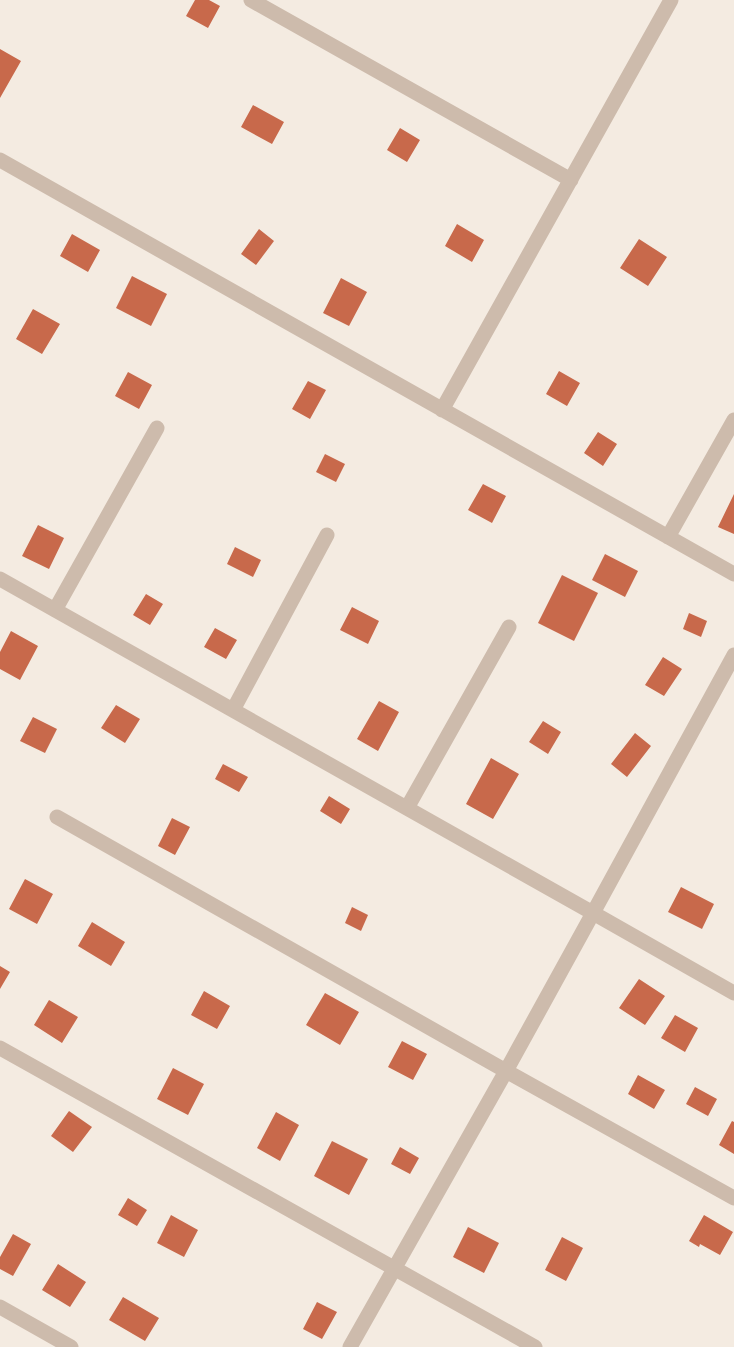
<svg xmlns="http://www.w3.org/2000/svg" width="734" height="1347" font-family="Raleway,sans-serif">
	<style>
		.building { fill: #c8694b }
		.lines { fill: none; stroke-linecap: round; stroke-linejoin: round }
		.minor { stroke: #cdbbac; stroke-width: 15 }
	</style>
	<rect width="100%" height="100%" fill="#f4ebe1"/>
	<!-- building -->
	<path class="building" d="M 195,0 L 209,0 L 220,6 L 208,28 L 186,16 Z
		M 0,49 L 21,61 L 0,98 Z
		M 253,105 L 284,122 L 272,144 L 241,127 Z
		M 400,128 L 420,140 L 407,162 L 387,150 Z
		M 457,224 L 484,240 L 472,262 L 445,246 Z
		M 259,229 L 274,241 L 256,265 L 241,254 Z
		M 72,234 L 100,250 L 88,272 L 60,256 Z
		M 639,239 L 667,257 L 648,286 L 620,268 Z
		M 132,276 L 167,294 L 151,326 L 116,308 Z
		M 341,278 L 367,292 L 349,326 L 323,313 Z
		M 33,309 L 60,324 L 42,354 L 16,339 Z
		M 559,371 L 580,383 L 567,406 L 546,394 Z
		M 128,372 L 152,385 L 139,409 L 115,396 Z
		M 308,381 L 326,390 L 310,419 L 292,409 Z
		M 598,432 L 617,444 L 603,466 L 584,453 Z
		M 325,454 L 345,464 L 336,482 L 316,472 Z
		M 483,484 L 506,496 L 492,523 L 468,510 Z
		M 734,494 L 734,534 L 718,527 Z
		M 38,525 L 64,538 L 49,569 L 22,556 Z
		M 235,547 L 261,560 L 253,577 L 227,564 Z
		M 605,554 L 638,571 L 625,597 L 592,580 Z
		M 562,575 L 598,593 L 574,641 L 538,623 Z
		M 146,594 L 163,604 L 150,625 L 133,615 Z
		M 352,607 L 379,621 L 368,644 L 340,630 Z
		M 689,613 L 707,621 L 701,637 L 683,629 Z
		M 215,628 L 237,640 L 226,659 L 204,647 Z
		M 11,631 L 38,646 L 20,680 L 0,669 L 0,652 Z
		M 663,657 L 682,669 L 664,696 L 645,685 Z
		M 379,701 L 399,712 L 378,751 L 357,739 Z
		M 116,705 L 140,719 L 125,743 L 101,728 Z
		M 33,717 L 57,729 L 45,753 L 20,741 Z
		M 543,721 L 561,732 L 548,754 L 529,742 Z
		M 635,733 L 651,746 L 627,777 L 611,764 Z
		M 491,758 L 519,774 L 493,819 L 466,804 Z
		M 223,764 L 248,777 L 239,792 L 215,779 Z
		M 329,796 L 350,809 L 341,824 L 320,811 Z
		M 172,818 L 190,827 L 175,855 L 158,846 Z
		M 25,879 L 53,894 L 37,924 L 9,909 Z
		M 681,887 L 714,904 L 702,929 L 668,912 Z
		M 352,907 L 368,915 L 361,931 L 345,923 Z
		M 92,922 L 125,942 L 111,966 L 78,946 Z
		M 0,966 L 10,972 L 0,989 Z
		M 639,979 L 665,996 L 645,1025 L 619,1008 Z
		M 204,991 L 230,1006 L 217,1029 L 191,1015 Z
		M 325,993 L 359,1012 L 340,1045 L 306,1025 Z
		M 49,1000 L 78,1017 L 62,1043 L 34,1025 Z
		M 675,1015 L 698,1028 L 685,1052 L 661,1038 Z
		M 402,1041 L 427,1054 L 413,1080 L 388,1067 Z
		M 173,1068 L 204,1084 L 188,1115 L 157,1099 Z
		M 638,1075 L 665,1090 L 654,1109 L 628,1094 Z
		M 695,1087 L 717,1099 L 708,1116 L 686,1104 Z
		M 69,1111 L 92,1127 L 73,1152 L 51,1136 Z
		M 276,1112 L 299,1125 L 280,1161 L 257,1148 Z
		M 732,1121 L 734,1122 L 734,1154 L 719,1145 Z
		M 332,1141 L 368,1159 L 349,1195 L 314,1176 Z
		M 400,1147 L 419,1158 L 410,1174 L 391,1164 Z
		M 128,1198 L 147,1210 L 137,1226 L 118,1215 Z
		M 171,1215 L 198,1230 L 184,1257 L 157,1243 Z
		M 704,1215 L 733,1232 L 720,1255 L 700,1244 L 699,1247 L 689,1241 Z
		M 468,1227 L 499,1243 L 484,1273 L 453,1257 Z
		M 13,1234 L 31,1244 L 13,1276 L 0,1269 L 0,1257 Z
		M 562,1237 L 583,1248 L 566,1281 L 545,1270 Z
		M 58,1264 L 86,1282 L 70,1307 L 42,1290 Z
		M 123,1297 L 159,1318 L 145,1341 L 109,1320 Z
		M 317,1302 L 337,1312 L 322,1339 L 303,1329 Z"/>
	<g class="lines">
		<!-- minor -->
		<path class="minor" d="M 251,0 L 571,180
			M 0,160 L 734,574
			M 442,410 L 671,0
			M 668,537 L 734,420
			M 0,579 L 593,913 L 506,1071 L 350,1347
			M 55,610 L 157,428
			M 734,655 L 593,913 L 734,993
			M 233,710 L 327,535
			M 407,808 L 509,627
			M 57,817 L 506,1071 L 734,1198
			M 0,1048 L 535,1347
			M 0,1307 L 71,1347"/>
	</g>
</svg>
